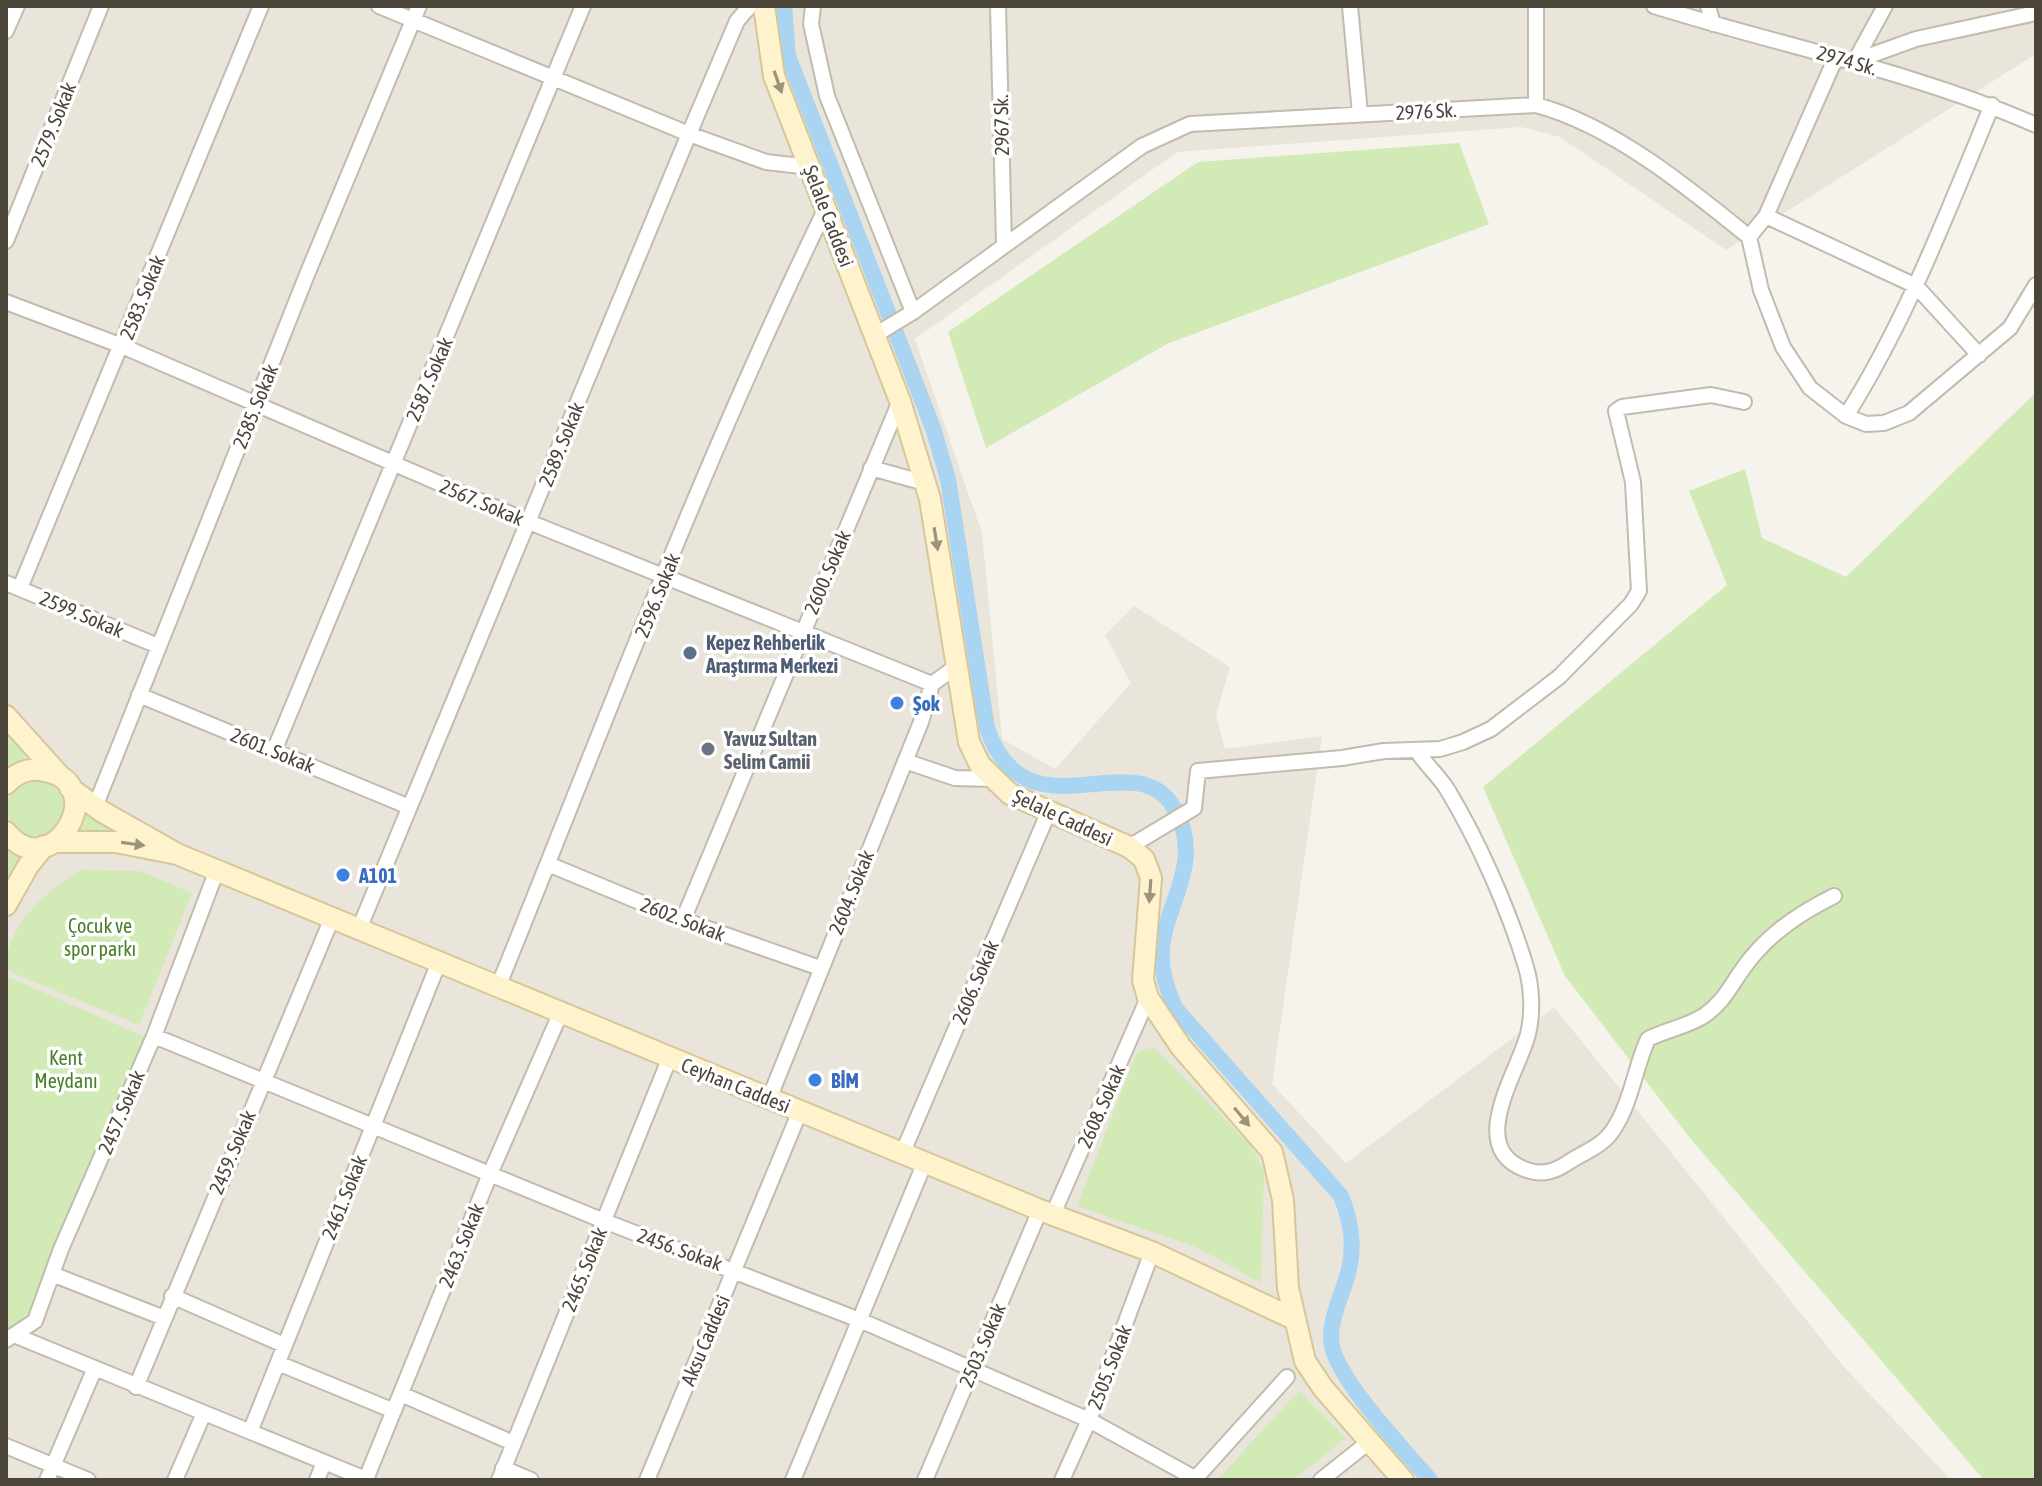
<svg xmlns="http://www.w3.org/2000/svg" width="2042" height="1486" font-family="'Asap Condensed',sans-serif">
	<style>
		.residential { fill: #eae5da }
		.green { fill: #d2eab5 }
		.lines { fill: none; stroke-linecap: round; stroke-linejoin: round }
		.canal { stroke: #a9d4f2; stroke-width: 16 }
		.street-casing { stroke: #c2bbae; stroke-width: 18 }
		.secondary-casing { stroke: #d6c79b; stroke-width: 24 }
		.street { stroke: #fff; stroke-width: 14 }
		.secondary { stroke: #fff3cd; stroke-width: 20 }
		.oneway { fill: #9c937c }
		.service-dot { fill: #5c6f8a; stroke: #fff; stroke-width: 3 }
		.shop-dot { fill: #3f7fe0; stroke: #fff; stroke-width: 3 }
		.worship-dot { fill: #6b7280; stroke: #fff; stroke-width: 3 }
		.labels { text-anchor: middle; dominant-baseline: central; stroke-width: 7; stroke-linejoin: round; paint-order: stroke }
		.street-label { font-size: 20px; fill: #4b4439; stroke: #fff }
		.service-label { font-size: 20px; font-weight: bold; fill: #4e5e75; stroke: #fff; text-anchor: start }
		.shop-label { font-size: 20px; font-weight: bold; fill: #366cbe; stroke: #fff; text-anchor: start }
		.worship-label { font-size: 20px; font-weight: bold; fill: #5b616d; stroke: #fff; text-anchor: start }
		.park-label { font-size: 20px; fill: #4a7f2a; stroke: #fff }
	</style>
	<rect width="100%" height="100%" fill="#f6f3ec"/>
	<!-- residential -->
	<path class="residential" d="M 6,6 L 2036,6 L 2036,54 L 1726,250 L 1560,137 L 1521,127 L 1177,152 L 915,339 L 982,533 L 1002,739 L 1055,769 L 1131,683 L 1105,635 L 1134,606 L 1230,667 L 1216,715 L 1225,749 L 1322,736 L 1272,1084 L 1346,1163 L 1554,1007 L 1844,1367 L 1951,1480 L 6,1480 Z"/>
	<!-- green -->
	<path class="green" d="M 1459,143 L 1489,224 L 1167,344 L 986,448 L 948,332 L 1198,162 Z
		M 2036,392 L 2036,1480 L 1984,1480 L 1689,1137 L 1565,976 L 1483,787 L 1727,585 L 1689,491 L 1745,469 L 1762,538 L 1846,577 Z
		M 6,728 L 30,756 L 6,767 Z
		M7 808a29 29 0 1 1 58 0a29 29 0 1 1-58 0Z
		M 85,808 L 151,842 L 78,834 Z
		M 7,845 L 26,853 L 6,889 L 6,846 Z
		M 80,870 L 140,871 L 192,893 L 139,1025 L 6,970 C 6,924 45,893 80,870 Z
		M 6,976 L 145,1037 L 28,1318 L 6,1331 Z
		M 1153,1047 L 1250,1144 L 1264,1172 L 1261,1283 L 1196,1247 L 1077,1206 L 1137,1052 Z
		M 1299,1391 L 1346,1438 L 1293,1480 L 1217,1480 Z"/>
	<g class="lines">
		<!-- canal -->
		<path class="canal" d="M 784,6 L 788,56 L 933,428 L 948,479 L 987,728 C 1026,842 1135,740 1174,808 C 1208,867 1158,909 1162,961 C 1163,978 1169,993 1175,1008 L 1341,1196 C 1350,1218 1355,1245 1349,1269 C 1344,1293 1327,1321 1332,1346 C 1339,1381 1404,1450 1430,1480"/>
		<!-- street casing -->
		<g class="street-casing">
			<path id="street" d="M 379,6 L 689,134 L 766,162 L 810,167
				M 813,6 L 811,24 L 827,96 L 913,312
				M 998,6 L 1004,244
				M 1350,6 L 1360,114
				M 1536,6 L 1536,105
				M 1654,6 C 1781,46 1913,71 2036,125
				M 1708,6 L 1713,24
				M 6,31 L 17,6
				M 1855,61 L 1916,39 L 2036,13
				M 1855,61 L 1885,6
				M 1766,216 L 1916,286 L 1979,355
				M 1749,237 L 1766,216 L 1836,57
				M 6,241 L 101,6
				M 6,302 L 122,346 L 529,522 L 932,684 L 957,666
				M 875,335 L 913,312 L 1142,146 L 1190,124 L 1536,105 C 1612,125 1689,188 1749,237 L 1761,290 L 1783,347 L 1810,388 L 1846,416 L 1866,424 L 1884,423 L 1909,413 L 2010,328 L 2036,285
				M 1846,416 C 1907,319 1948,211 1992,105
				M 871,468 L 925,483
				M 6,583 L 158,646
				M 20,588 L 261,6
				M 139,695 L 407,806
				M 274,751 L 583,6
				M 1417,751 C 1426,765 1438,775 1447,789 C 1478,840 1509,910 1526,967 C 1532,987 1533,1014 1528,1034 C 1519,1071 1466,1146 1524,1169 C 1542,1176 1554,1172 1569,1162 C 1584,1152 1603,1146 1613,1130 C 1631,1104 1635,1067 1648,1039 C 1666,1030 1689,1026 1705,1015 C 1722,1003 1729,989 1740,973 C 1764,937 1796,915 1834,896
				M 905,761 L 955,778 L 992,779
				M 95,807 L 308,272 L 419,6
				M 1129,847 L 1194,808 L 1198,771 L 1342,758 L 1384,751 L 1440,749 L 1463,742 L 1491,729 L 1559,677 L 1631,604 L 1639,591 L 1633,482 L 1616,411 L 1622,407 L 1711,395 L 1744,402
				M 548,864 L 683,920 L 820,968
				M 683,920 L 900,401
				M 359,929 L 689,134 L 737,21 L 750,6
				M 498,987 C 604,726 703,460 826,208
				M 154,1036 L 604,1221 L 862,1321 L 1089,1420 L 1198,1480
				M 769,1099 L 921,722 L 932,684
				M 902,1154 L 1049,811
				M 1053,1214 L 1148,998
				M 52,1274 L 164,1318
				M 172,1296 L 284,1345
				M 14,1335 L 368,1480
				M 6,1340 L 35,1321 L 61,1249 L 154,1036 L 217,870
				M 278,1363 L 394,1411
				M 136,1387 L 332,918
				M 401,1394 L 513,1443
				M 250,1432 L 439,962
				M 6,1446 L 88,1480
				M 503,1468 L 531,1480
				M 366,1479 L 490,1174 L 561,1012
				M 47,1480 L 95,1368
				M 175,1480 L 204,1413
				M 317,1480 L 324,1462
				M 499,1480 L 670,1057
				M 647,1480 L 800,1111
				M 793,1480 L 925,1162
				M 925,1480 L 1040,1210
				M 1062,1480 L 1089,1420 L 1152,1252
				M 1194,1480 L 1287,1377
				M 1321,1480 L 1370,1441"/>
		</g>
		<!-- secondary casing -->
		<g class="secondary-casing">
			<path id="secondary" d="M 764,6 L 774,76 L 900,401 L 930,499 L 969,742 L 980,765 L 1010,794 L 1129,847 L 1144,859 L 1151,878 L 1143,980 L 1148,998 L 1181,1047 L 1272,1152 L 1283,1200 L 1288,1288 L 1305,1361 L 1323,1388 L 1403,1480
				M 6,716 L 59,775
				M 6,784 C 16,773 29,767 45,771 C 113,784 51,888 6,832
				M 56,842 L 116,842 L 177,854 L 101,811 L 70,788
				M 177,854 L 1040,1210 L 1152,1252 L 1294,1319
				M 6,905 L 28,866 L 44,846"/>
		</g>
		<!-- street -->
		<use href="#street" class="street"/>
		<!-- secondary -->
		<use href="#secondary" class="secondary"/>
	</g>
	<!-- one-way arrows -->
	<defs><path id="oneway-solid" d="M-6-.8H1V-3.2L6.5 0L1 3.2V.8H-6Z" transform="scale(2)"/></defs>
	<g class="oneway">
		<use href="#oneway-solid" transform="translate(778 82) rotate(71)"/>
		<use href="#oneway-solid" transform="translate(936 539) rotate(81)"/>
		<use href="#oneway-solid" transform="translate(133 844) rotate(8)"/>
		<use href="#oneway-solid" transform="translate(1150 891) rotate(94)"/>
		<use href="#oneway-solid" transform="translate(1242 1117) rotate(50)"/>
	</g>
	<!-- markers -->
	<circle class="service-dot" cx="690" cy="653" r="8"/>
	<g class="shop-dot">
		<circle cx="897" cy="703" r="8"/>
		<circle cx="343" cy="875" r="8"/>
		<circle cx="815" cy="1080" r="8"/>
	</g>
	<circle class="worship-dot" cx="708" cy="749" r="8"/>
	<g class="labels">
		<!-- street labels -->
		<g class="street-label">
			<text transform="translate(1847 60) rotate(16)">2974 Sk.</text>
			<text transform="translate(1426 111) rotate(-3)">2976 Sk.</text>
			<text transform="translate(53 124) rotate(-68)">2579. Sokak</text>
			<text transform="translate(1001 125) rotate(-91)">2967 Sk.</text>
			<text transform="translate(829 216) rotate(69)">Şelale Caddesi</text>
			<text transform="translate(142 297) rotate(-68)">2583. Sokak</text>
			<text transform="translate(429 379) rotate(-67)">2587. Sokak</text>
			<text transform="translate(255 406) rotate(-68)">2585. Sokak</text>
			<text transform="translate(561 444) rotate(-68)">2589. Sokak</text>
			<text transform="translate(482 502) rotate(23)">2567. Sokak</text>
			<text transform="translate(827 572) rotate(-67)">2600. Sokak</text>
			<text transform="translate(657 595) rotate(-68)">2596. Sokak</text>
			<text transform="translate(82 614) rotate(23)">2599. Sokak</text>
			<text transform="translate(273 750) rotate(22)">2601. Sokak</text>
			<text transform="translate(1063 817) rotate(25)">Şelale Caddesi</text>
			<text transform="translate(851 892) rotate(-68)">2604. Sokak</text>
			<text transform="translate(683 919) rotate(21)">2602. Sokak</text>
			<text transform="translate(975 982) rotate(-67)">2606. Sokak</text>
			<text transform="translate(736 1085) rotate(22)">Ceyhan Caddesi</text>
			<text transform="translate(1101 1106) rotate(-66)">2608. Sokak</text>
			<text transform="translate(121 1112) rotate(-67)">2457. Sokak</text>
			<text transform="translate(232 1152) rotate(-67)">2459. Sokak</text>
			<text transform="translate(344 1197) rotate(-68)">2461. Sokak</text>
			<text transform="translate(461 1245) rotate(-68)">2463. Sokak</text>
			<text transform="translate(680 1249) rotate(20)">2456. Sokak</text>
			<text transform="translate(584 1269) rotate(-68)">2465. Sokak</text>
			<text transform="translate(705 1340) rotate(-67)">Aksu Caddesi</text>
			<text transform="translate(982 1345) rotate(-67)">2503. Sokak</text>
			<text transform="translate(1109 1367) rotate(-69)">2505. Sokak</text>
		</g>
		<!-- service labels -->
		<g class="service-label">
			<text x="706" y="642">Kepez Rehberlik<tspan x="706" dy="23">Araştırma Merkezi</tspan></text>
		</g>
		<!-- shop labels -->
		<g class="shop-label">
			<text x="913" y="703">Şok</text>
			<text x="359" y="875">A101</text>
			<text x="831" y="1080">BİM</text>
		</g>
		<!-- worship labels -->
		<g class="worship-label">
			<text x="724" y="738">Yavuz Sultan<tspan x="724" dy="23">Selim Camii</tspan></text>
		</g>
		<!-- park labels -->
		<g class="park-label">
			<text x="100" y="925">Çocuk ve<tspan x="100" dy="23">spor parkı</tspan></text>
			<text x="66" y="1057">Kent<tspan x="66" dy="23">Meydanı</tspan></text>
		</g>
	</g>
	<!-- border -->
	<rect width="2042" height="1486" fill="none" stroke="#4b4439" stroke-width="16"/>
</svg>
